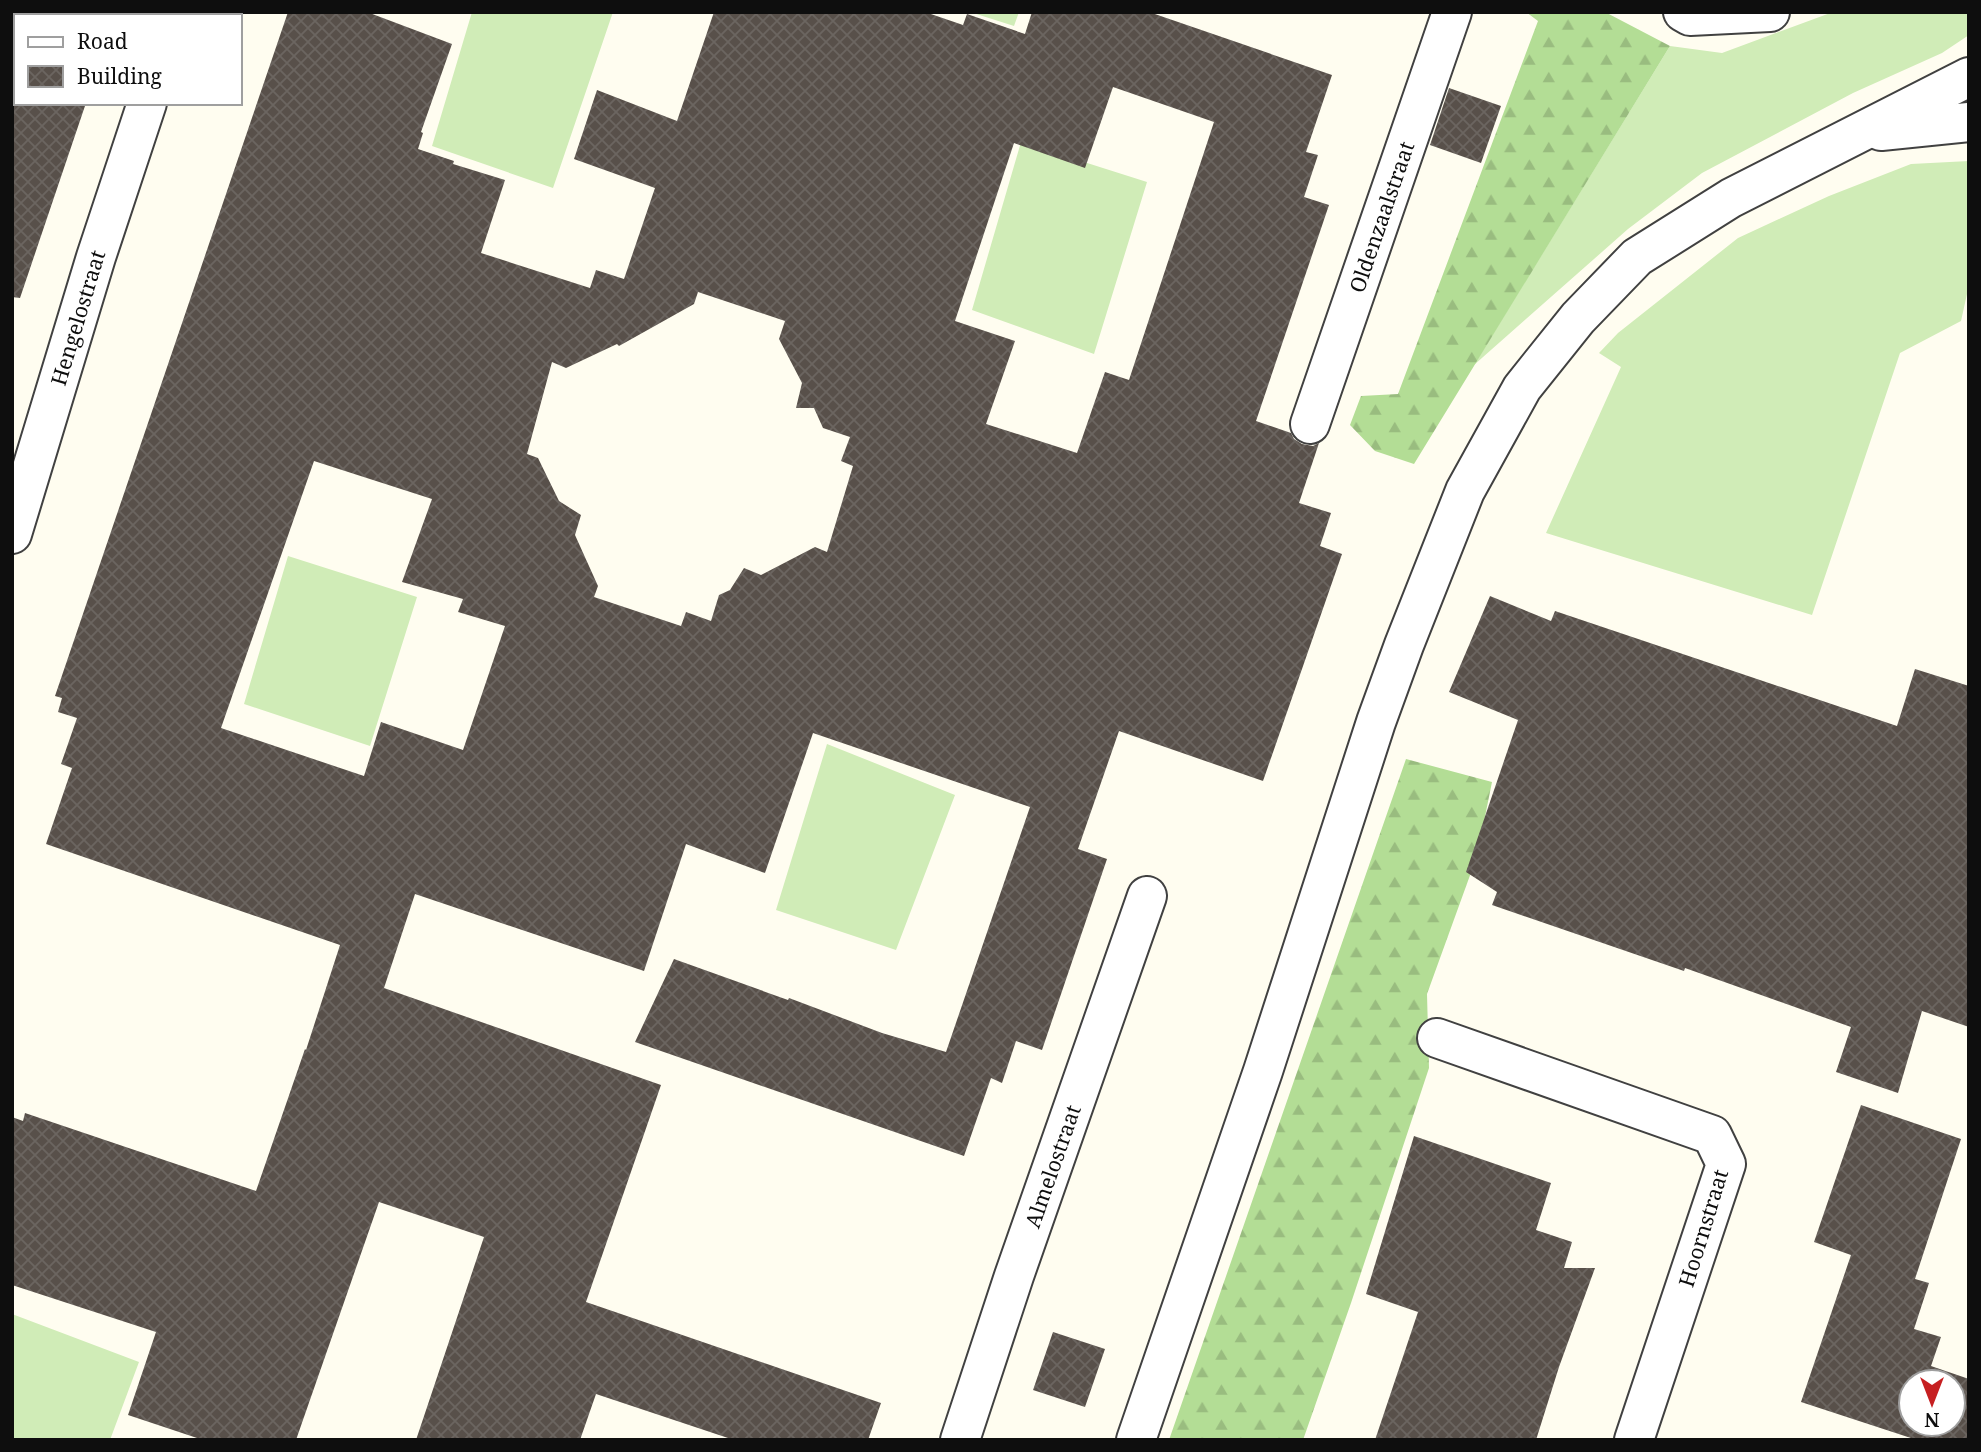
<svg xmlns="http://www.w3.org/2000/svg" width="1981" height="1452" font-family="'Noto Serif',serif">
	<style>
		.grass { fill: #d0ecb7 }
		.forest { fill: url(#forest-firs) }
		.building { fill: url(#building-cross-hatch); fill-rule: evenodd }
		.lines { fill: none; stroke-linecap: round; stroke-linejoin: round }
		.minor-casing { stroke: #414141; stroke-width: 42 }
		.minor { stroke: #fff; stroke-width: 38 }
		.labels { text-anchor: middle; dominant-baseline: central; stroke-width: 7; stroke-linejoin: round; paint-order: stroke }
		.street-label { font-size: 21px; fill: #0e0e0e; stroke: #fff }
	</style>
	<defs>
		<pattern id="forest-firs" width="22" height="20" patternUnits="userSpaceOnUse" patternTransform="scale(1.75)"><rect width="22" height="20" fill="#b3dd95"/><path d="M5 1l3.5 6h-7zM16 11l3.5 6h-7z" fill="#99bc7f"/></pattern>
		<pattern id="building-cross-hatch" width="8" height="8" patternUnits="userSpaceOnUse" patternTransform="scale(1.75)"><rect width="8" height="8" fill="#58504a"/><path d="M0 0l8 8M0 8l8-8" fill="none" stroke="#6b6560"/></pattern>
	</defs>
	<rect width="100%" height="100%" fill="#fffdf0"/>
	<!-- grass -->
	<path class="grass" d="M 472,12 L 613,12 L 553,188 L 432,146 Z
		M 970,12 L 1019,12 L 1014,26 Z
		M 1833,12 L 1969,12 L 1969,35 L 1942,53 L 1853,93 L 1702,173 L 1628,229 L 1474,365 L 1670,46 L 1722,53 Z
		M 1021,142 L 1147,182 L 1094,354 L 972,310 Z
		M 1969,161 L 1969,285 L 1961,321 L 1900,353 L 1812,615 L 1546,533 L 1621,367 L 1599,353 L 1618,333 L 1738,238 L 1829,196 L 1911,164 Z
		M 288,556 L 417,597 L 370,746 L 244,704 Z
		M 827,744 L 955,795 L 896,950 L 776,910 Z
		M 12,1314 L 139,1362 L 110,1440 L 12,1440 Z"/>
	<!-- forest -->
	<path class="forest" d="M 1526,12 L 1605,12 L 1670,46 L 1414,464 L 1375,451 L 1350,425 L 1361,396 L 1398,394 L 1538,21 Z
		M 1406,759 L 1492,782 L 1477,856 L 1427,994 L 1429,1068 L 1351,1303 L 1303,1440 L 1169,1440 Z"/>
	<!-- building -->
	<path class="building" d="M 288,12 L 367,12 L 452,44 L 421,132 L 423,133 L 418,149 L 454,161 L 453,164 L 505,180 L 481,253 L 590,288 L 596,270 L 624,279 L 655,188 L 574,159 L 597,90 L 677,121 L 714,12 L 925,12 L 963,25 L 967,14 L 1025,34 L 1032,12 L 1149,12 L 1332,75 L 1306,152 L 1318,155 L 1304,197 L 1329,205 L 1256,421 L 1291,433 L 1294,439 L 1302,444 L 1313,446 L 1319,443 L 1299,503 L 1331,513 L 1320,546 L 1342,554 L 1263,781 L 1119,731 L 1078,849 L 1107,859 L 1042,1050 L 1016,1041 L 1002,1083 L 991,1078 L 964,1156 L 635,1042 L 674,959 L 788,1000 L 789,998 L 882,1033 L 946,1052 L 1030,807 L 813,733 L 765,873 L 686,844 L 644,971 L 415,894 L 384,988 L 661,1085 L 586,1302 L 881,1403 L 868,1440 L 734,1440 L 596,1394 L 580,1440 L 416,1440 L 484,1237 L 379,1202 L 296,1440 L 203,1440 L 128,1415 L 156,1332 L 12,1285 L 12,1117 L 23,1121 L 25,1113 L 256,1191 L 305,1049 L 306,1050 L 340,945 L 46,844 L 72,768 L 61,764 L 77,718 L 58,712 L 62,698 L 55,696 ZM 1113,87 L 1214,122 L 1129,380 L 1105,372 L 1077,453 L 986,424 L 1015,341 L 955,321 L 1014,143 L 1085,168 ZM 698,292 L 785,321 L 779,339 L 802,383 L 796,408 L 814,408 L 823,428 L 850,437 L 841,461 L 853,466 L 827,552 L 815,547 L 761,575 L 744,568 L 730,590 L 719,595 L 711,621 L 686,612 L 681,626 L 594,597 L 598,586 L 575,535 L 581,515 L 559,501 L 538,458 L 527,454 L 552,362 L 566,368 L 617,344 L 619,346 L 694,304 ZM 314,461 L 432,499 L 402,582 L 463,599 L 458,612 L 505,626 L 463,750 L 381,722 L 364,776 L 221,728 Z
		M 1449,88 L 1501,106 L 1481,163 L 1430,145 Z
		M 12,103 L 86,103 L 20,298 L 12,297 Z
		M 1490,596 L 1551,621 L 1555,611 L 1897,726 L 1915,669 L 1969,686 L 1969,1027 L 1922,1011 L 1898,1093 L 1836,1072 L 1851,1027 L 1685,968 L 1684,971 L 1492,905 L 1497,892 L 1466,872 L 1518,720 L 1449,692 Z
		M 1861,1105 L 1961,1139 L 1915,1279 L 1929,1283 L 1914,1329 L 1941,1337 L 1931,1366 L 1969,1379 L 1969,1440 L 1917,1440 L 1801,1402 L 1851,1255 L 1814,1242 ZM 1911,1382 L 1953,1382 L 1953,1424 L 1911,1424 Z
		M 1414,1136 L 1551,1183 L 1536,1230 L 1572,1242 L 1564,1268 L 1595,1268 L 1559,1367 L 1536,1440 L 1375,1440 L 1418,1312 L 1366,1294 Z
		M 1053,1332 L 1105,1349 L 1085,1407 L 1033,1390 Z"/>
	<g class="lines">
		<!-- minor casing -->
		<g class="minor-casing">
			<g id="minor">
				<path d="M 1683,12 L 1690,16 L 1770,12"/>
				<path d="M 175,16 L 176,12"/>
				<path d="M 1881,131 L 1969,122"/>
				<path id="s1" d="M 1310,424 L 1452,12"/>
				<path id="s2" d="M 12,534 L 96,257 L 147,103"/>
				<path d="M 1437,1038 L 1712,1135 L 1726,1164 L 1634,1440"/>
				<path id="s3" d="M 960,1440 L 1014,1276 L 1147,896"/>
				<path d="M 1136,1440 L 1263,1071 L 1376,722 L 1404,645 L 1465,491 L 1522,388 L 1578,318 L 1637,257 L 1731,198 L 1969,77"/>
			</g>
		</g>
		<!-- minor -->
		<use href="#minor" class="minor"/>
	</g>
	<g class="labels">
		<!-- street labels -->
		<g class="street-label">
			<text stroke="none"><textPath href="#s1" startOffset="219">Oldenzaalstraat</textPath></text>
			<text stroke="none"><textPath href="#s2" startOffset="226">Hengelostraat</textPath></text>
			<text stroke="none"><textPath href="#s3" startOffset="289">Almelostraat</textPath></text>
			<text transform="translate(1703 1228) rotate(-73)">Hoornstraat</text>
		</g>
	</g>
	<!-- border -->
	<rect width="1981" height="1452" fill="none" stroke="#0e0e0e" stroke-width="28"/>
	<!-- legend -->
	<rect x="14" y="14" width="228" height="91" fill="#ffffff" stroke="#9f9f9f" stroke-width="2"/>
	<rect x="28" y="37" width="35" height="10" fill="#ffffff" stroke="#9f9f9f" stroke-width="2"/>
	<text x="77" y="49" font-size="21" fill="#0e0e0e">Road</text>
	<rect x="28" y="66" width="35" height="21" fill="url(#building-cross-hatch)" stroke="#9f9f9f" stroke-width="2"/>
	<text x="77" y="84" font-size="21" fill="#0e0e0e">Building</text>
	<!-- north arrow -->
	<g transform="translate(1932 1403) rotate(180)"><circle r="33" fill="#ffffff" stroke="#9f9f9f" stroke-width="2"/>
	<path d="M0-5L12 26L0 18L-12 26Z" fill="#c61f21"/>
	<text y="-10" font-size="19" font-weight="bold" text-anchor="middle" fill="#0e0e0e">N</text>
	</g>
</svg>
